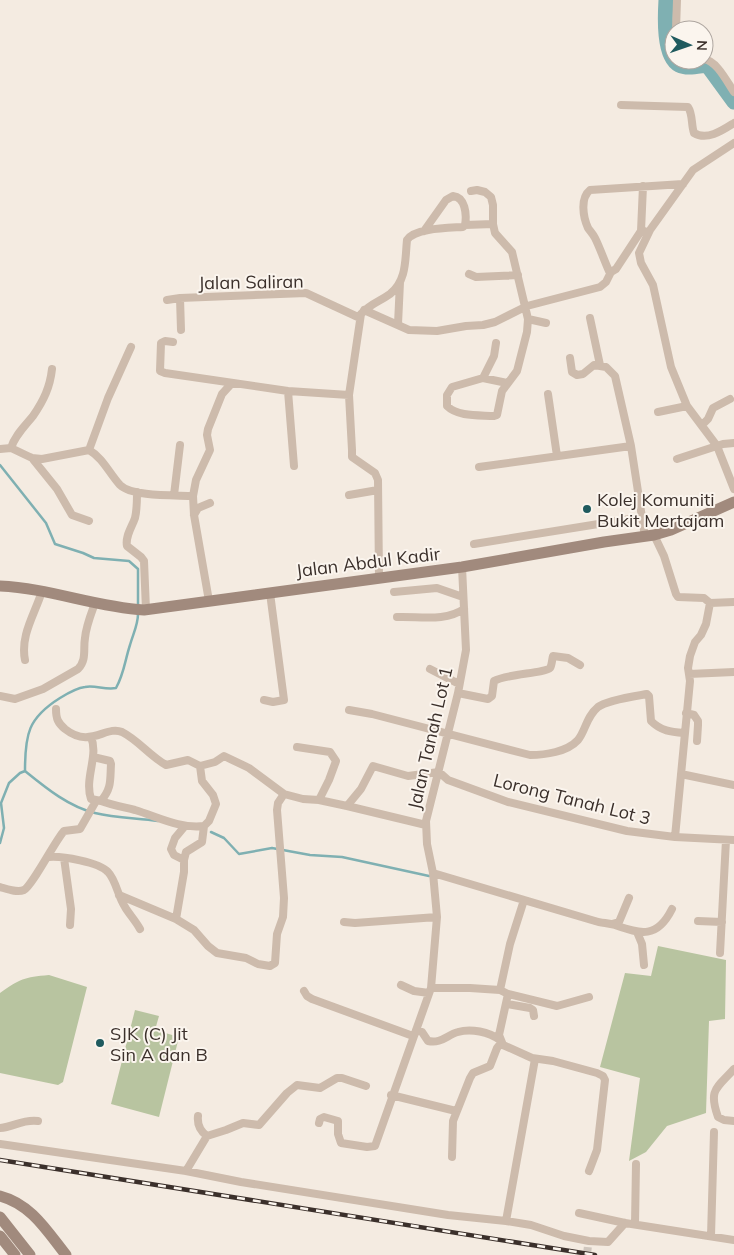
<svg xmlns="http://www.w3.org/2000/svg" width="734" height="1255" font-family="Mulish,sans-serif">
	<style>
		.green { fill: #b8c4a0 }
		.lines { fill: none; stroke-linecap: round; stroke-linejoin: round }
		.stream { stroke: #7fb0b2; stroke-width: 2.5 }
		.river { stroke: #7fb0b2; stroke-width: 15 }
		.street-tunnel { stroke: #cfc6bd; stroke-width: 8; stroke-dasharray: 8 4; stroke-linecap: butt }
		.street { stroke: #cdbbac; stroke-width: 8 }
		.secondary { stroke: #a18a7d; stroke-width: 11 }
		.rail-casing { stroke: #3b302b; stroke-width: 4.5 }
		.rail { stroke: #fbf5ee; stroke-width: 2.5; stroke-dasharray: 8; stroke-linecap: butt }
		.poi-dot { fill: #1f5a5e; stroke: #fbf5ee; stroke-width: 2 }
		.labels { text-anchor: middle; dominant-baseline: central; stroke-width: 4; stroke-linejoin: round; paint-order: stroke }
		.street-label { font-size: 18px; fill: #3b302b; stroke: #fbf5ee }
		.poi-label { font-size: 18px; fill: #3b302b; stroke: #fbf5ee; text-anchor: start }
	</style>
	<rect width="100%" height="100%" fill="#f4ebe1"/>
	<!-- green -->
	<path class="green" d="M 658,946 L 726,960 L 725,1019 L 709,1021 L 706,1113 L 667,1126 L 646,1152 L 629,1161 L 640,1078 L 600,1067 L 625,973 L 651,976 Z
		M 49,975 L 87,987 L 63,1082 L 58,1085 L 0,1073 L 0,993 C 20,979 24,977 49,975 Z
		M 135,1010 L 159,1016 L 155,1030 L 179,1037 L 159,1117 L 111,1104 Z"/>
	<g class="lines">
		<!-- stream -->
		<path class="stream" d="M 0,465 L 46,523 L 55,544 L 83,553 L 94,558 L 129,561 L 138,569 L 138,606
			M 25,771 C 25,734 28,718 60,698 C 68,693 76,688 85,687 C 95,685 105,690 116,688 C 124,674 125,660 130,645 C 133,634 138,625 138,614
			M 211,832 L 224,838 L 239,854 L 272,848 L 310,855 L 342,857 L 429,876
			M 0,843 L 4,828 L 1,803 L 9,783 L 20,773 L 25,771 C 46,788 69,807 95,813 C 116,818 138,818 158,821"/>
		<!-- river -->
		<path class="river" d="M 666,0 C 665,16 663,57 679,65 C 687,69 698,66 707,65 L 734,102"/>
		<!-- street-tunnel -->
		<path class="street-tunnel" d="M 587,1255 L 588,1245"/>
		<!-- street -->
		<path class="street" d="M 676,30 L 677,0
			M 704,59 C 717,61 727,82 734,92
			M 621,105 L 688,107 C 693,114 691,125 694,133 C 707,141 723,130 734,123
			M 734,143 L 693,170 L 650,230 L 639,253 L 641,263 L 653,285 L 671,367 L 687,406 L 717,446 L 734,489
			M 643,186 L 641,231 L 644,231
			M 471,191 L 477,190 L 485,192 L 491,197 L 493,205 L 493,224 L 495,233 L 512,252 L 528,319 L 527,332 L 517,371 L 502,391 L 497,415 L 494,416 C 479,415 458,417 447,406 L 447,395 L 452,387 L 483,378 L 507,383
			M 424,231 L 446,200 L 453,196 C 465,197 467,214 465,225
			M 641,231 L 616,269 L 611,272 L 609,271 C 604,260 600,248 595,238 C 593,234 590,231 588,228 C 583,217 580,198 590,190 L 683,184
			M 469,274 L 476,277 L 518,275
			M 180,298 L 181,330
			M 167,300 L 180,298 L 306,293 L 360,318
			M 364,310 L 409,330 L 437,331 L 466,326 L 483,325 L 495,322 L 527,306 L 600,287 L 606,282 L 611,272
			M 590,318 L 600,365
			M 528,319 L 546,323
			M 398,324 L 400,282
			M 173,342 L 165,341 L 161,343 L 160,371 L 165,373 L 288,391 L 349,395
			M 570,358 L 572,372 L 577,375 L 583,374 L 594,365 L 606,367 L 615,376 L 631,446 L 645,537
			M 483,378 L 494,356 L 496,343
			M 288,391 L 294,466
			M 548,394 L 557,456
			M 658,412 L 687,406
			M 702,425 L 708,419 L 713,408 L 730,399
			M 11,448 C 15,435 25,426 33,416 C 44,400 50,387 52,369
			M 0,449 L 11,448 L 32,458 L 42,459 L 89,450 C 103,458 109,473 120,485 C 132,497 175,495 193,496
			M 89,450 L 108,398 L 131,347
			M 32,458 L 57,489 L 72,515 L 89,521
			M 677,459 L 723,444 L 734,443
			M 479,467 L 631,446
			M 137,492 C 137,501 137,510 135,518 C 132,527 125,536 127,546 L 141,557 L 144,561 L 146,610
			M 174,495 L 180,445
			M 349,495 L 378,490
			M 194,515 L 198,508 L 210,503
			M 654,535 L 664,556 L 676,594 L 678,597 L 704,598 L 710,603 L 706,624 L 701,635 L 695,642 L 690,656 L 688,668 L 690,681 L 675,837
			M 474,544 L 642,517
			M 379,578 L 378,480 L 375,473 L 352,457 L 352,450 L 349,395 L 361,314 C 371,303 379,302 390,294 C 407,281 405,259 407,240 C 415,228 448,228 463,227 L 465,225 L 493,224
			M 394,592 L 437,588 L 463,597
			M 209,601 L 194,515 L 193,496 L 196,480 L 210,450 L 207,435 L 208,429 L 222,394 L 232,383
			M 710,603 L 734,602
			M 397,617 C 419,616 445,622 464,609
			M 25,660 C 20,635 35,614 42,591
			M 430,669 L 459,684
			M 689,674 L 734,672
			M 458,693 L 488,699 L 492,696 L 494,681 C 506,674 545,673 550,668 C 552,665 552,659 553,656 L 568,658 L 580,665
			M 0,696 L 15,699 L 43,689 L 78,669 C 87,660 83,649 85,638 C 86,626 91,614 95,603
			M 264,700 L 273,702 L 284,700 L 270,593
			M 56,709 C 56,719 58,723 65,729 C 90,749 106,725 122,732 C 138,740 150,756 166,765 L 188,760 L 200,766 L 202,781 L 213,795 L 216,804 L 209,821 L 204,826 L 202,842 L 186,852 L 184,860 L 184,872 L 176,919 L 194,930 L 208,946 L 217,953 L 246,958 L 258,964 L 270,966 L 275,963 L 277,934 L 283,917 L 284,898 L 277,810 L 278,803 L 284,794
			M 349,710 L 372,714 L 530,755 C 545,755 567,752 578,740 C 586,730 586,717 598,707 C 607,700 636,696 647,694 L 649,696 L 651,721 C 661,731 671,732 684,733
			M 686,713 L 694,715 L 698,721 L 698,725 L 697,741
			M 91,737 C 99,756 84,778 91,799 L 101,801 C 112,788 110,780 111,764 L 110,761 L 93,757
			M 297,747 L 330,752 L 336,761 L 329,780 L 319,800
			M 200,766 L 215,762 L 224,756 L 249,768 L 284,794 L 303,799 L 319,800 L 347,806 L 361,789 L 373,766 L 408,776 L 439,772 L 448,780 L 508,802 L 627,831 L 675,837 L 734,840
			M 681,774 L 734,785
			M 101,801 C 112,805 123,807 135,810 C 158,817 180,829 204,826
			M 347,806 L 426,825
			M 49,857 C 62,856 99,862 108,872 C 116,880 118,897 125,907 C 129,914 135,920 140,929
			M 64,858 L 71,909 L 70,925
			M 184,860 L 174,855 L 171,849 L 175,838 L 185,826
			M 433,873 L 595,921 C 601,923 608,923 615,925 C 641,934 657,939 672,909
			M 0,887 C 7,889 17,893 24,890 C 32,886 55,841 64,831 L 80,829 L 96,801
			M 119,895 L 176,919
			M 698,921 L 722,922
			M 344,922 L 355,923 L 437,917
			M 612,924 L 619,922 L 629,898
			M 637,932 L 642,944 L 644,965
			M 720,953 L 726,840
			M 401,985 L 414,991 L 429,993
			M 431,988 L 470,988 L 500,990 L 508,994 L 557,1006 L 589,997
			M 500,990 L 510,944 L 524,900
			M 304,991 L 307,996 L 312,999 L 413,1036
			M 508,994 L 499,1035 L 503,1045 L 532,1058 L 553,1061 L 597,1073 L 603,1076 L 605,1080 L 597,1150 L 589,1171
			M 507,1004 L 530,1008 L 533,1010 L 534,1016
			M 416,1030 L 422,1032 L 428,1041 C 441,1044 447,1035 458,1032 C 471,1028 489,1032 500,1040
			M 734,1069 C 717,1088 708,1089 718,1117 L 724,1120 L 734,1121
			M 391,1095 L 456,1111
			M 198,1116 C 197,1125 200,1131 207,1136
			M 319,1123 L 320,1119 L 324,1117 L 338,1121 L 338,1134 L 341,1143 L 367,1147 L 375,1146 L 431,988 L 437,917 L 433,873 L 427,844 L 426,821 L 458,693 L 466,650 L 462,567
			M 0,1128 C 14,1127 22,1119 38,1121
			M 0,1144 L 186,1171 L 241,1182 L 448,1215 L 506,1221 L 531,1225 L 564,1236 L 589,1241 L 608,1242 L 625,1223
			M 452,1157 L 453,1121 L 470,1078 L 473,1073 L 490,1066 L 497,1048 L 501,1043
			M 186,1171 L 207,1136 L 226,1130 L 243,1123 L 259,1125 L 287,1093 L 297,1085 L 320,1088 L 337,1078 L 342,1078 L 366,1086
			M 579,1213 L 625,1223 L 734,1240
			M 506,1221 L 535,1059
			M 635,1224 L 636,1164
			M 711,1236 L 714,1132"/>
		<!-- secondary -->
		<path class="secondary" d="M 0,586 C 49,588 95,607 144,610 L 462,567 L 604,542 L 654,535 L 671,530 L 734,502
			M 0,1196 C 31,1204 47,1231 66,1255
			M 0,1217 L 30,1255
			M 0,1236 L 15,1255"/>
		<!-- rail casing -->
		<g class="rail-casing">
			<path id="rail" d="M 0,1160 L 595,1255"/>
		</g>
		<!-- rail -->
		<use href="#rail" class="rail"/>
	</g>
	<!-- markers -->
	<g class="poi-dot">
		<circle cx="587" cy="509" r="5"/>
		<circle cx="100" cy="1043" r="5"/>
	</g>
	<g class="labels">
		<!-- street labels -->
		<g class="street-label">
			<text transform="translate(251 282) rotate(-1)">Jalan Saliran</text>
			<text transform="translate(368 562) rotate(-7)">Jalan Abdul Kadir</text>
			<text transform="translate(430 738) rotate(-77)">Jalan Tanah Lot 1</text>
			<text transform="translate(572 799) rotate(14)">Lorong Tanah Lot 3</text>
		</g>
		<!-- poi labels -->
		<g class="poi-label">
			<text x="597" y="499">Kolej Komuniti<tspan x="597" dy="21">Bukit Mertajam</tspan></text>
			<text x="110" y="1033">SJK (C) Jit<tspan x="110" dy="21">Sin A dan B</tspan></text>
		</g>
	</g>
	<!-- north arrow -->
	<g transform="translate(689 45) rotate(92)"><circle r="24" fill="#fbf5ee" stroke="#aea6a0"/>
	<path d="M0-4L9 19L0 12L-9 19Z" fill="#1f5a5e"/>
	<text y="-8" font-size="14" font-weight="bold" text-anchor="middle" fill="#3b302b">N</text>
	</g>
</svg>
